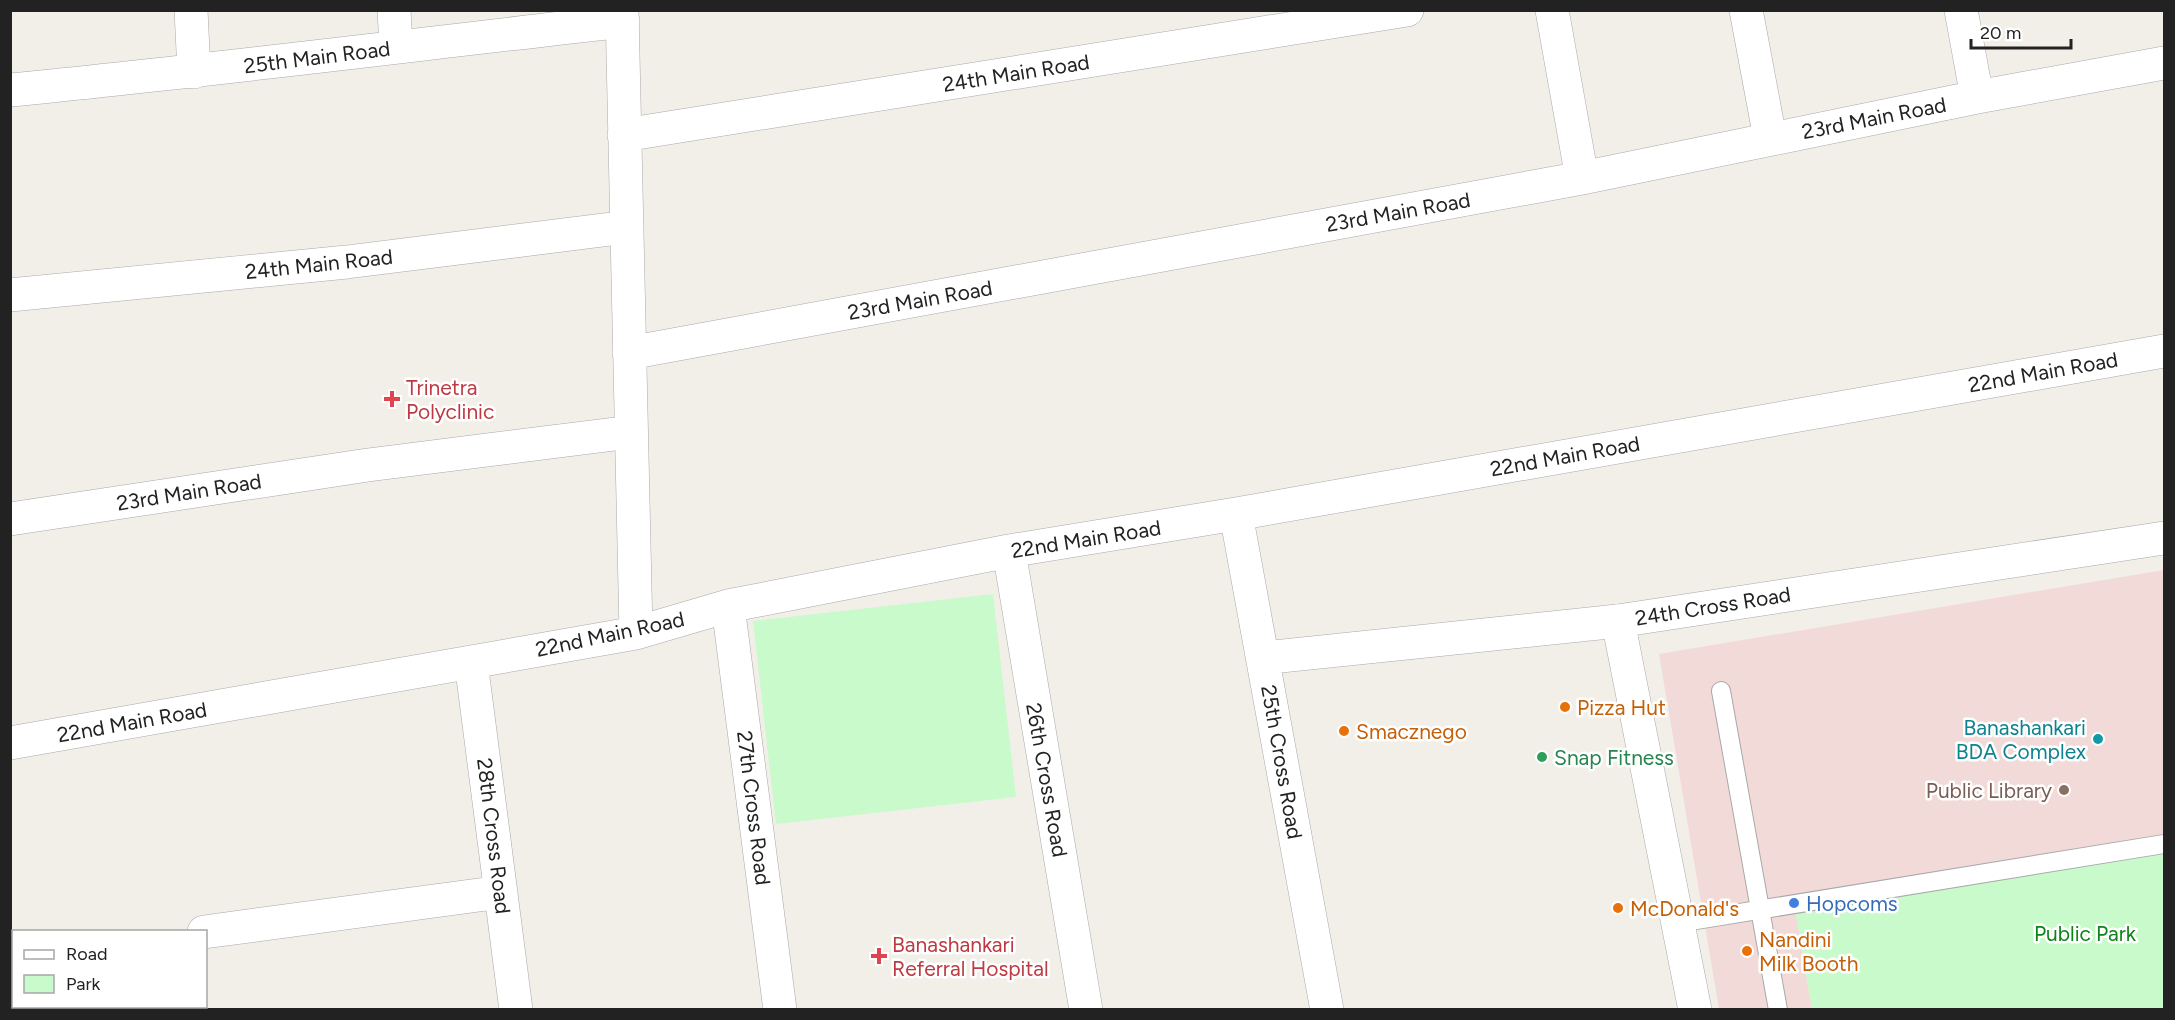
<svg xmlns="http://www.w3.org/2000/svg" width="2175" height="1020" font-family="Figtree,sans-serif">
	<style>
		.commercial { fill: #f2dad9 }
		.park { fill: #c8facc }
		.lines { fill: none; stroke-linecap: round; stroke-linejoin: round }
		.service-casing { stroke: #a9a9a9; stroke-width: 20 }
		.minor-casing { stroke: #a9a9a9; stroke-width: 34 }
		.tertiary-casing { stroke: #a9a9a9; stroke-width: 34 }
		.service { stroke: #fff; stroke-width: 18 }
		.minor { stroke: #fff; stroke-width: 33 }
		.tertiary { stroke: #fff; stroke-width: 33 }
		.health-dot { fill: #e0444e; stroke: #fff; stroke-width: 2 }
		.food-dot { fill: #e8710a; stroke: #fff; stroke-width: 2 }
		.culture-dot { fill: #0f9aa8; stroke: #fff; stroke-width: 2 }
		.leisure-dot { fill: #2e9e5b; stroke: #fff; stroke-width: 2 }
		.education-dot { fill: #8d6e63; stroke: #fff; stroke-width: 2 }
		.shop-dot { fill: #3f7fe0; stroke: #fff; stroke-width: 2 }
		.labels { text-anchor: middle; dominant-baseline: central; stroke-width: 5; stroke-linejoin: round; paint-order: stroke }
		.street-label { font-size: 21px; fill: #222; stroke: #fff }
		.health-label { font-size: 21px; fill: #be3a42; stroke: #fff; text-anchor: start }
		.food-label { font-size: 21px; fill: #c56008; stroke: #fff; text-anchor: start }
		.culture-label { font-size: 21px; fill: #0d838f; stroke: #fff; text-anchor: end }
		.leisure-label { font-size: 21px; fill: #27864d; stroke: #fff; text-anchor: start }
		.education-label { font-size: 21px; fill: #785e54; stroke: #fff; text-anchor: end }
		.shop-label { font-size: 21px; fill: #366cbe; stroke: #fff; text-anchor: start }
		.park-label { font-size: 21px; fill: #0c8416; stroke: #fff }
	</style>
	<rect width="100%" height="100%" fill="#f2efe9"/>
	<!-- commercial -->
	<path class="commercial" d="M 2164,570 L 2164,841 L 1794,903 L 1812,1009 L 1719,1009 L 1659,654 Z"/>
	<!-- park -->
	<path class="park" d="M 993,594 L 1016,797 L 776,824 L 753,621 Z
		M 2164,841 L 2164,1009 L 1812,1009 L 1794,903 Z"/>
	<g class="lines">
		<!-- service casing -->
		<g class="service-casing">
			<path id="service" d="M 1721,691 L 1778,1010
				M 1678,923 L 2164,844"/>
		</g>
		<!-- minor casing -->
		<g class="minor-casing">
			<path id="minor" d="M 191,10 L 194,72
				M 394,10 L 396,47
				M 622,10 L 636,633
				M 1552,10 L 1582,178
				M 1746,10 L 1770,138
				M 1961,10 L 1977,97
				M 10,90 C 215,70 419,44 623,21
				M 624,135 L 1407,10
				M 10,295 L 347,262 L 627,227
				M 629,353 L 1582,178 L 1977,97 L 2164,63
				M 1236,514 L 1327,1010
				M 10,519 L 368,465 L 631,432
				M 1009,551 L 1086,1010
				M 728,606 L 780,1010
				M 1263,658 L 1618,621
				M 471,662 L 516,1010
				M 10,743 L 636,633 L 728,606 L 1009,551 L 1236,514 L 2164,351
				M 204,932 L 501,892
				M 10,949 L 11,957 L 14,957"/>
		</g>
		<!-- tertiary casing -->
		<g class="tertiary-casing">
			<path id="tertiary" d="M 1695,1010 L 1618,621 L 2164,538"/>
		</g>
		<!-- service -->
		<use href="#service" class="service"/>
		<!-- minor -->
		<use href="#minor" class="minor"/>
		<!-- tertiary -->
		<use href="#tertiary" class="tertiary"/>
	</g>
	<!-- markers -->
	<g class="health-dot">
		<path d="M389 390h6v6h6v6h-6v6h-6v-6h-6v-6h6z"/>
		<path d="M876 947h6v6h6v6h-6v6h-6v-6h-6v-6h6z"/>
	</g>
	<g class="food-dot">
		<circle cx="1565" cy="707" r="6"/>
		<circle cx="1344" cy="731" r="6"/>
		<circle cx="1618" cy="908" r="6"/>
		<circle cx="1747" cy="951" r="6"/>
	</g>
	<circle class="culture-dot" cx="2098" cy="739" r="6"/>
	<circle class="leisure-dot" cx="1542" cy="757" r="6"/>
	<circle class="education-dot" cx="2064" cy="790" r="6"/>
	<circle class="shop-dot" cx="1794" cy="903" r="6"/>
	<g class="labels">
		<!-- street labels -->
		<g class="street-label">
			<text transform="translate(317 57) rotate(-7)">25th Main Road</text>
			<text transform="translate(1016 73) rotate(-9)">24th Main Road</text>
			<text transform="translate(1874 118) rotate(-11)">23rd Main Road</text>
			<text transform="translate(1398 212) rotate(-10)">23rd Main Road</text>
			<text transform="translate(319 264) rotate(-6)">24th Main Road</text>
			<text transform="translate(920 300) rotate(-10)">23rd Main Road</text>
			<text transform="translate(2043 372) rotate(-10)">22nd Main Road</text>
			<text transform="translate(1565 456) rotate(-10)">22nd Main Road</text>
			<text transform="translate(189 492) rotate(-9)">23rd Main Road</text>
			<text transform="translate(1086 539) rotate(-9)">22nd Main Road</text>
			<text transform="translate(1713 606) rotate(-9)">24th Cross Road</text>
			<text transform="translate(610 634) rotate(-12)">22nd Main Road</text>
			<text transform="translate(132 722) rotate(-10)">22nd Main Road</text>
			<text transform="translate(1282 762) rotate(80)">25th Cross Road</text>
			<text transform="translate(1047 780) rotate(80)">26th Cross Road</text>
			<text transform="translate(754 808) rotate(83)">27th Cross Road</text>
			<text transform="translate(494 836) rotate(83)">28th Cross Road</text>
		</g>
		<!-- health labels -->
		<g class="health-label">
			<text x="406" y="387">Trinetra<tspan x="406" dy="24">Polyclinic</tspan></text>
			<text x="892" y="944">Banashankari<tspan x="892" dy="24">Referral Hospital</tspan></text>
		</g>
		<!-- food labels -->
		<g class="food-label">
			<text x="1577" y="707">Pizza Hut</text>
			<text x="1356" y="731">Smacznego</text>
			<text x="1630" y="908">McDonald's</text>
			<text x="1759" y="939">Nandini<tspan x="1759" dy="24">Milk Booth</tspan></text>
		</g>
		<!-- culture labels -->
		<g class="culture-label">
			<text x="2086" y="727">Banashankari<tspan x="2086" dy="24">BDA Complex</tspan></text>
		</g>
		<!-- leisure labels -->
		<g class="leisure-label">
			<text x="1554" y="757">Snap Fitness</text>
		</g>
		<!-- education labels -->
		<g class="education-label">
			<text x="2052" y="790">Public Library</text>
		</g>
		<!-- shop labels -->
		<g class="shop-label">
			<text x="1806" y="903">Hopcoms</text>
		</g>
		<!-- park labels -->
		<g class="park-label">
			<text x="2085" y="933">Public Park</text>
		</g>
	</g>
	<!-- border -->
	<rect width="2175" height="1020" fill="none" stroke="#222222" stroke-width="24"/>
	<!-- legend -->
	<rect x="12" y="930" width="195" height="78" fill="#ffffff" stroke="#a7a7a7" stroke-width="1.5"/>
	<rect x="24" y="950" width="30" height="9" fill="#ffffff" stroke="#a7a7a7" stroke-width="1.5"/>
	<text x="66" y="960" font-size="18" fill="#222222">Road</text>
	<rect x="24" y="975" width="30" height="18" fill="#c8facc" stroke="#a7a7a7" stroke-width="1.5"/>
	<text x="66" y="990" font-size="18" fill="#222222">Park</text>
	<!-- scale -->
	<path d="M1971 39v9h100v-9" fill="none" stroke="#222222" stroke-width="3"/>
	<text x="1980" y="39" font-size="18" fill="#222222" stroke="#ffffff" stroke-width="4.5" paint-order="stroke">20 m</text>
</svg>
